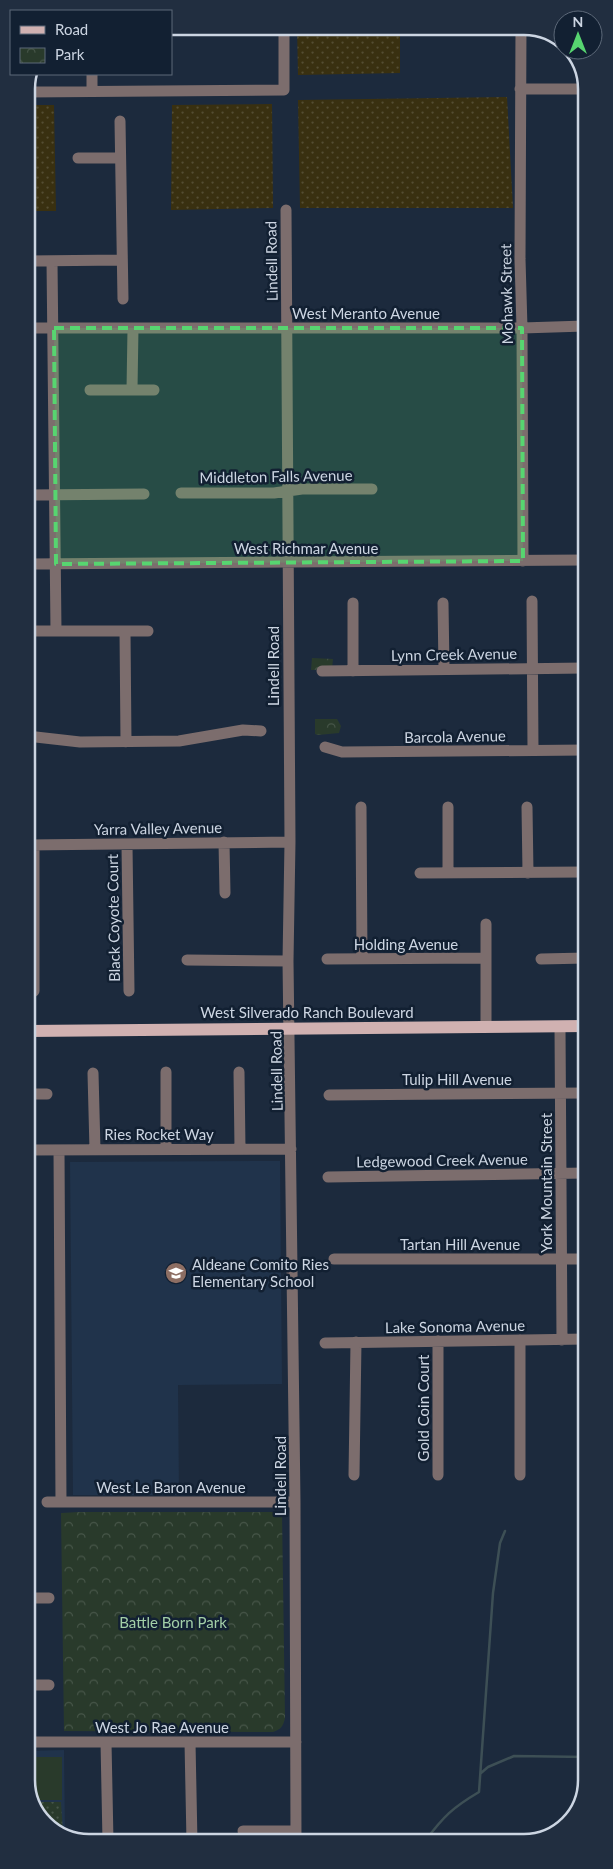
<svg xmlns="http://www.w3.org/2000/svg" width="613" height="1869" font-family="Lato,sans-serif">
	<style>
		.built { fill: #20334b }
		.grass { fill: url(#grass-dots) }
		.sand { fill: url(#sand-dots) }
		.park { fill: url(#park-crowns) }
		.garden { fill: #293a2b }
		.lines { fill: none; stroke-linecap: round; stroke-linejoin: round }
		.stream { stroke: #3d4f55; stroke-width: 2.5 }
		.minor { stroke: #7c6d6d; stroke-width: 11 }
		.major { stroke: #d0b1b1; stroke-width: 12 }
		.marked { fill: #57d570; fill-opacity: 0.2; stroke: #57d570; stroke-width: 4; stroke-dasharray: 10 6; stroke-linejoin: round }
		.labels { text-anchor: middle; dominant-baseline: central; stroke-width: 5; stroke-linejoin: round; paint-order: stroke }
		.street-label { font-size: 15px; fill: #ccd5e2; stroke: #122032 }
		.poi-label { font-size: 15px; fill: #ccd5e2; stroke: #122032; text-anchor: start }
		.park-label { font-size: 15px; fill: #a3cfa7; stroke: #122032 }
		.rim { fill: none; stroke: #ccd5e2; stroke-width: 2.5 }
	</style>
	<defs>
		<pattern id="grass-dots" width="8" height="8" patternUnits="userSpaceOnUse" patternTransform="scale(1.25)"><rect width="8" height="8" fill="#293a2b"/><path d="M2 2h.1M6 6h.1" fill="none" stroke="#475649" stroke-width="1.8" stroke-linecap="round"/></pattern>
		<pattern id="sand-dots" width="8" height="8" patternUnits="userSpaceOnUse" patternTransform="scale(1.25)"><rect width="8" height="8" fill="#393010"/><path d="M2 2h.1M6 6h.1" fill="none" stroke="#544d32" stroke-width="1.8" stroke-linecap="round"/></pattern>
		<pattern id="park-crowns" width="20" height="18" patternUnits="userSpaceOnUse" patternTransform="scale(1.25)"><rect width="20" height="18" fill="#293a2b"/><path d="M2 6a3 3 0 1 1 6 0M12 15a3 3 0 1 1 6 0" fill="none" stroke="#475649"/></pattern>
	</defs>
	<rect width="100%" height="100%" fill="#1c2a3d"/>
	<!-- built -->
	<path class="built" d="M 280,1161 L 282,1384 L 178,1385 L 179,1495 L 73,1495 L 70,1162 Z
		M 64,1750 L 65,1834 L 48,1827 L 28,1796 L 28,1751 Z"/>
	<!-- grass -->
	<path class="grass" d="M 32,1802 L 61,1802 L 63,1833 L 48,1827 Z"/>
	<!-- sand -->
	<path class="sand" d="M 297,26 L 400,26 L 400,73 L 298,75 Z
		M 507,97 L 513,208 L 300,208 L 298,100 Z
		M 272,104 L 273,208 L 171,210 L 172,105 Z
		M 26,105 L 54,105 L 56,211 L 27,211 Z"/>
	<!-- park -->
	<path class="park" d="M 312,658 L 333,659 L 332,669 L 311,670 Z
		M 315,719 L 337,719 L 341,726 L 339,733 L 318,735 L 315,734 Z
		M 79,1512 L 282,1512 L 285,1718 C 283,1727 281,1729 273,1732 L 64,1731 L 61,1513 Z"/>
	<!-- garden -->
	<path class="garden" d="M 28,1757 L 62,1757 L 62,1800 L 31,1800 L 28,1796 Z"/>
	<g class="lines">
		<!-- stream -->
		<path class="stream" d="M 481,1773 L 488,1767 L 514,1756 L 587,1757
			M 425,1841 C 444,1816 452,1808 479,1792 L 493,1593 L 500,1543 L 505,1531"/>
		<!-- minor -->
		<path class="minor" d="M 521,26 L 520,259 L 522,328 L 523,561
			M 520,89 L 585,89
			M 92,91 L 92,74
			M 26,92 L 284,90 L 284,26
			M 120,121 L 123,299
			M 78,158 L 120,158
			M 286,210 L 290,842 L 288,961 L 295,1502 L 296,1842
			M 27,261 L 122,260
			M 52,261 L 56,631
			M 27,328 L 522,328 L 585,326
			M 90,390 L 154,390
			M 132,390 L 133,328
			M 181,493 L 274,493 L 302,489 L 372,489
			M 27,495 L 144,494
			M 27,564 L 585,560
			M 532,601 L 533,750
			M 353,603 L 353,671
			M 443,603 L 444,669
			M 27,631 L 148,631
			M 125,631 L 126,742
			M 322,671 L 585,668
			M 27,736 L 80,742 L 179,741 L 243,730 L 261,731
			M 325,747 L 342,752 L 585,750
			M 361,807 L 362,959
			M 448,807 L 448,873
			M 527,807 L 528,873
			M 224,842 L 225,893
			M 27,845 L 290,842
			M 34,845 L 34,991
			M 127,845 L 129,991
			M 420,873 L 586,872
			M 486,924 L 486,1027
			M 327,959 L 486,958
			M 541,959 L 586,958
			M 187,960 L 288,961
			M 560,1027 L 562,1340
			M 166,1072 L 166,1149
			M 239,1072 L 240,1149
			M 93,1073 L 95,1150
			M 28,1094 L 47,1094
			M 329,1095 L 586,1093
			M 28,1150 L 291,1149
			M 59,1150 L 61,1502
			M 328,1177 L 586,1173
			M 334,1259 L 586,1259
			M 520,1340 L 520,1475
			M 438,1341 L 438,1475
			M 325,1343 L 586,1339
			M 354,1475 L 356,1342
			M 47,1502 L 295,1502
			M 28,1598 L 49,1598
			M 28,1685 L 49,1685
			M 28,1742 L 296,1742
			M 106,1742 L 108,1841
			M 190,1742 L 192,1842
			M 243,1831 L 296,1831"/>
		<!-- major -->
		<path class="major" d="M 27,1031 L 586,1026"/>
	</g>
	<!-- marked area -->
	<path class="marked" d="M 54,328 L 522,328 L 523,561 L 56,564 Z"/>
	<!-- icons -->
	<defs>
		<g id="school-disc" transform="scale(1.125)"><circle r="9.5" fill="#8d6e63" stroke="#122032"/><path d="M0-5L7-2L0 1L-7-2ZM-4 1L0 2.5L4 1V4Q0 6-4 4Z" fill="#fff"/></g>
	</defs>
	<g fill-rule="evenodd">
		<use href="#school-disc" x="176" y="1273"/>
	</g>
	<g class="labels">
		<!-- street labels -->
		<g class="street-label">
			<text transform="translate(271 261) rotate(-91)">Lindell Road</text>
			<text transform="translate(506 294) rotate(-91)">Mohawk Street</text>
			<text x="366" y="313">West Meranto Avenue</text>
			<text transform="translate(276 476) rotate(-1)">Middleton Falls Avenue</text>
			<text x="306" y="548">West Richmar Avenue</text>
			<text transform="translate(454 654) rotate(-1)">Lynn Creek Avenue</text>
			<text transform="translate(273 666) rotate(-90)">Lindell Road</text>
			<text transform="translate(455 736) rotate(-1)">Barcola Avenue</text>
			<text transform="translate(158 828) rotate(-1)">Yarra Valley Avenue</text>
			<text transform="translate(113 918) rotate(-91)">Black Coyote Court</text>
			<text x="406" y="944">Holding Avenue</text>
			<text x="307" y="1012">West Silverado Ranch Boulevard</text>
			<text transform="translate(276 1071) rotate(-91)">Lindell Road</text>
			<text x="457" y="1079">Tulip Hill Avenue</text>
			<text x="159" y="1134">Ries Rocket Way</text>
			<text transform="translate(442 1160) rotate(-1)">Ledgewood Creek Avenue</text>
			<text transform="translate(546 1183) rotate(-90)">York Mountain Street</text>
			<text x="460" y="1244">Tartan Hill Avenue</text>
			<text transform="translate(455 1326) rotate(-1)">Lake Sonoma Avenue</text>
			<text transform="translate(423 1408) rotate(-90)">Gold Coin Court</text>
			<text transform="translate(280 1476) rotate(-90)">Lindell Road</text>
			<text x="171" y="1487">West Le Baron Avenue</text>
			<text x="162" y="1727">West Jo Rae Avenue</text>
		</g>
		<!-- poi labels -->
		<g class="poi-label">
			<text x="192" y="1264">Aldeane Comito Ries<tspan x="192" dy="17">Elementary School</tspan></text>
		</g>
		<!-- park labels -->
		<g class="park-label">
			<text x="173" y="1622">Battle Born Park</text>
		</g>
	</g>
	<!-- crop -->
	<path d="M0 0H613V1869H0ZM89 35H524A54 54 0 0 1 578 89V1780A54 54 0 0 1 524 1834H89A54 54 0 0 1 35 1780V89A54 54 0 0 1 89 35Z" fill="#212e40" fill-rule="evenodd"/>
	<path class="rim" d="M89 35H524A54 54 0 0 1 578 89V1780A54 54 0 0 1 524 1834H89A54 54 0 0 1 35 1780V89A54 54 0 0 1 89 35Z"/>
	<!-- legend -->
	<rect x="10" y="10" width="162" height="65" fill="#122032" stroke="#5c6878"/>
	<rect x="20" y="26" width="25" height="8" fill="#d0b1b1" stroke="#5c6878"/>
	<text x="55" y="35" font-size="15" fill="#ccd5e2">Road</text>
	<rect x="20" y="48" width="25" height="15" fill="url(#park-crowns)" stroke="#5c6878"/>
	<text x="55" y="60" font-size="15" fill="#ccd5e2">Park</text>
	<!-- north arrow -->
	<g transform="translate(578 35)"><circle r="24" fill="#122032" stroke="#5c6878"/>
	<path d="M0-4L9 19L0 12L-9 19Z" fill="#57d570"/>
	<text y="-8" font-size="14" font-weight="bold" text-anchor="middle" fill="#ccd5e2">N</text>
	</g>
</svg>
